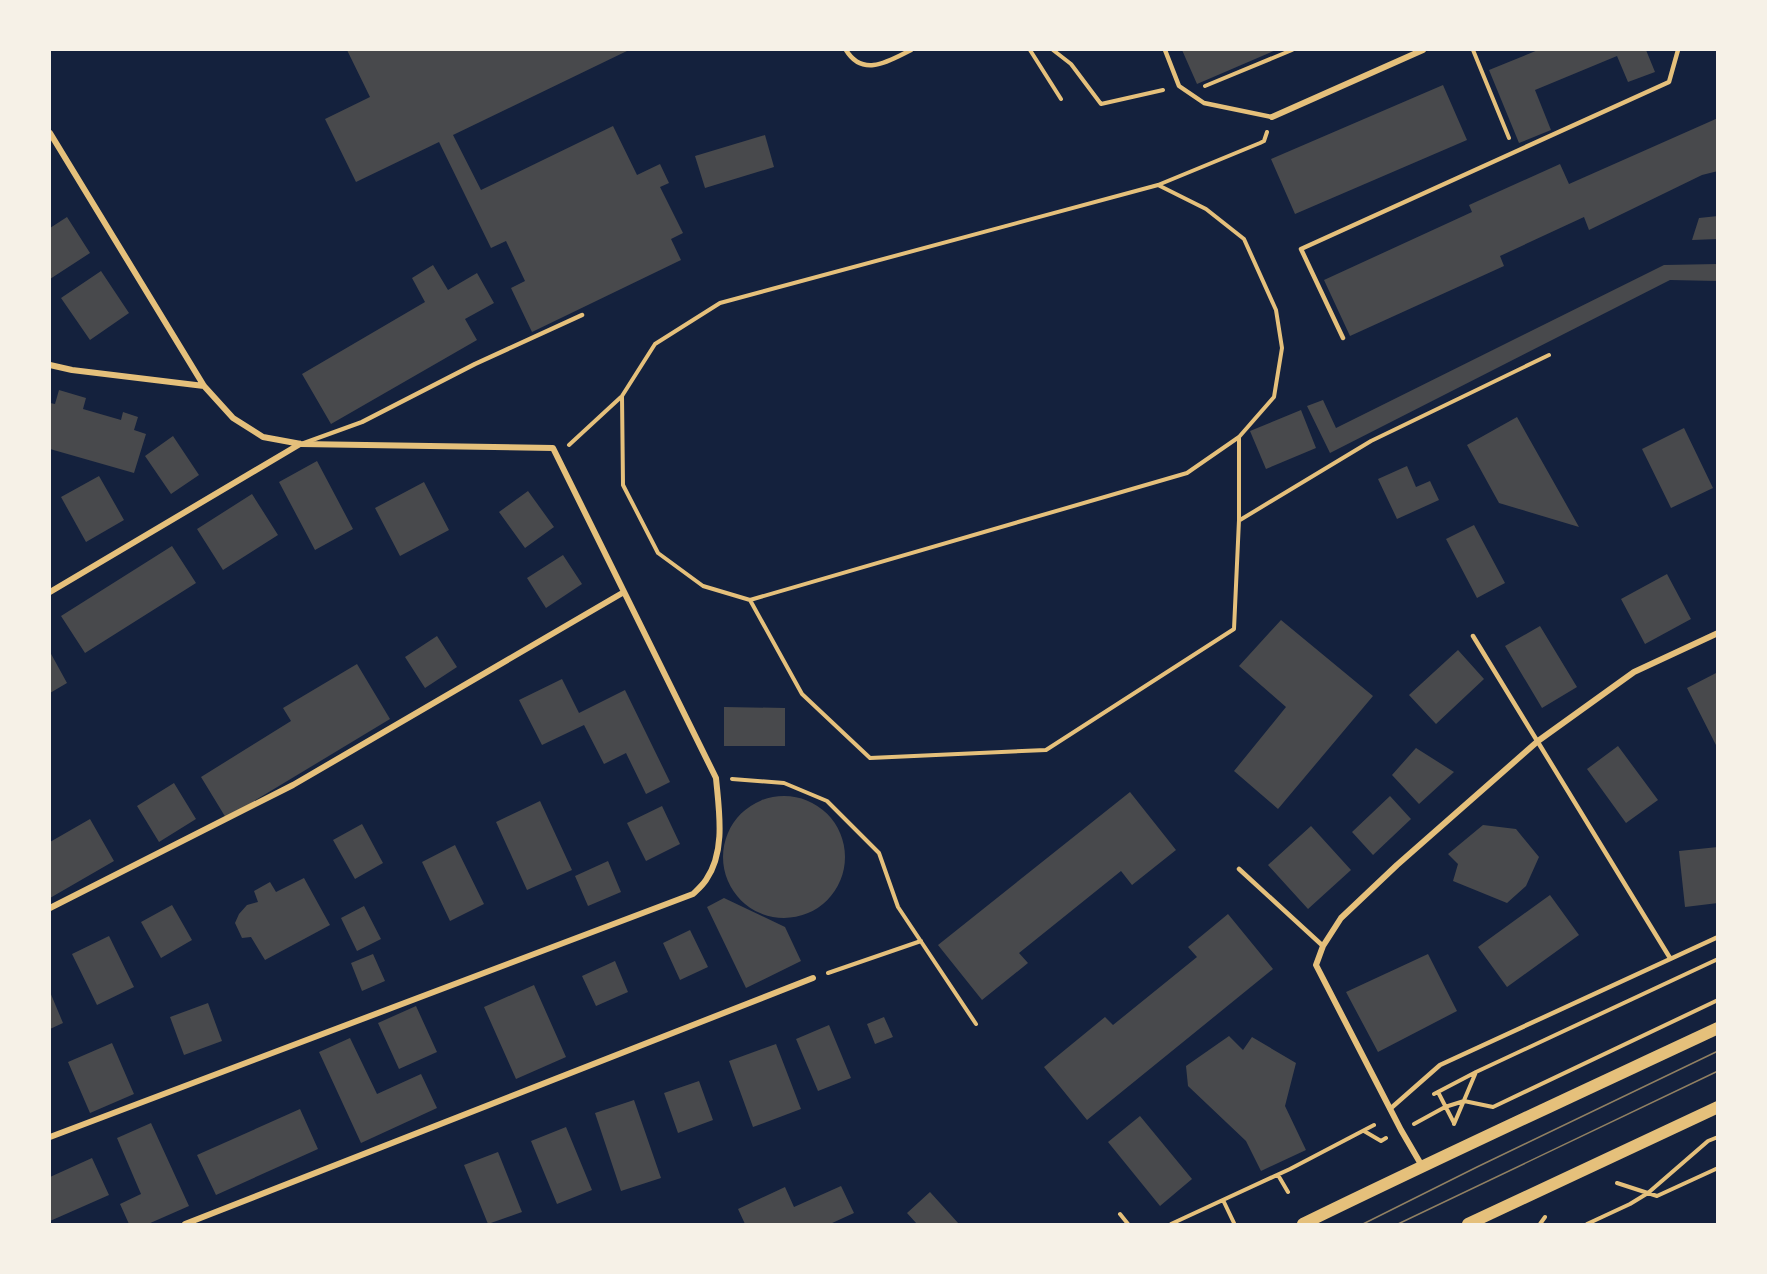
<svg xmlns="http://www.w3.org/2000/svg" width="1767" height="1274" font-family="'Sofia Sans Condensed',sans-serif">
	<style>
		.building { fill: #48494c }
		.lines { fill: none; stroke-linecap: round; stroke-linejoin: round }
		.path { stroke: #e5c07b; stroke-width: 4 }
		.service { stroke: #e5c07b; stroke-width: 4.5 }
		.minor { stroke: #e5c07b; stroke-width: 6 }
		.secondary { stroke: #e5c07b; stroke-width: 12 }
		.tram { stroke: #918062; stroke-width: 1.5 }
	</style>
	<rect width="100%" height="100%" fill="#14213d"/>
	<!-- building -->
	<path class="building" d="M 347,50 L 629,50 L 453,135 L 481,190 L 613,126 L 637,175 L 660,164 L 669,183 L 660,187 L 683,233 L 671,239 L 681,260 L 532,332 L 511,288 L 525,281 L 506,241 L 491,248 L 439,142 L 356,182 L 325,119 L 370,97 Z
		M 1182,50 L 1276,50 L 1197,84 Z
		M 1538,50 L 1646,50 L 1655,72 L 1628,82 L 1617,56 L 1535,90 L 1551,130 L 1519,143 L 1489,70 Z
		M 1443,85 L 1467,140 L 1295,214 L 1271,159 Z
		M 1718,118 L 1718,171 L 1702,175 L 1589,230 L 1584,217 L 1500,256 L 1504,266 L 1350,336 L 1324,280 L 1472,212 L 1469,205 L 1560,164 L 1569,184 Z
		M 765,135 L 774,167 L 705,188 L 695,156 Z
		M 1718,216 L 1718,239 L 1692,240 L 1699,218 Z
		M 67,217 L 90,253 L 50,279 L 50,228 Z
		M 1718,264 L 1718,281 L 1670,280 L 1330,453 L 1307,406 L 1323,400 L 1336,428 L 1664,265 Z
		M 433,265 L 448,290 L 477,273 L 494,303 L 465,319 L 477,340 L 331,424 L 302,374 L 425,302 L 412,278 Z
		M 101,271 L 129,313 L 90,340 L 61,298 Z
		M 59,390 L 86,398 L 83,409 L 121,420 L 123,412 L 138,417 L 134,430 L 146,434 L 134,473 L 50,449 L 50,403 L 55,404 Z
		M 1301,410 L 1316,448 L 1266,469 L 1250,431 Z
		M 1517,417 L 1579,527 L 1499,503 L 1467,445 Z
		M 1684,428 L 1713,488 L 1671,508 L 1642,449 Z
		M 173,436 L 199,475 L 171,494 L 145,456 Z
		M 317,461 L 353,529 L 315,550 L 279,482 Z
		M 1407,466 L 1416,487 L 1430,481 L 1439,500 L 1397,519 L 1378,479 Z
		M 99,476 L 124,520 L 86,542 L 61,497 Z
		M 424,482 L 449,530 L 400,556 L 375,508 Z
		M 528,491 L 554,527 L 525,548 L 499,512 Z
		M 252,494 L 278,535 L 223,570 L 197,529 Z
		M 1474,525 L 1505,583 L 1477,598 L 1446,539 Z
		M 172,546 L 196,583 L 85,653 L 61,616 Z
		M 563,555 L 582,584 L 546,608 L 527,578 Z
		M 1667,574 L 1691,619 L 1645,644 L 1621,599 Z
		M 1281,620 L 1373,696 L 1278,809 L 1234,771 L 1286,707 L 1239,666 Z
		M 1540,626 L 1577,687 L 1542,708 L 1505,646 Z
		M 437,636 L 457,667 L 425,688 L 405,657 Z
		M 1458,650 L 1484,679 L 1436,724 L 1409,695 Z
		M 50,652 L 67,683 L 50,693 Z
		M 357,664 L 390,719 L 226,818 L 201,777 L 291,721 L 283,708 Z
		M 1718,672 L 1718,749 L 1687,688 Z
		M 562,679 L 579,713 L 625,690 L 670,782 L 646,794 L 626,753 L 604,764 L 584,725 L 542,745 L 519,700 Z
		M 724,707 L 785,708 L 785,746 L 724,746 Z
		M 1618,746 L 1658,800 L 1626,823 L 1587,769 Z
		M 1416,748 L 1454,772 L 1419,804 L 1392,775 Z
		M 174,783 L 196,819 L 159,842 L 137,806 Z
		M 1130,792 L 1176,850 L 1132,885 L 1121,871 L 1019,953 L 1028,963 L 982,1000 L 938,945 Z
		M 1390,796 L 1411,819 L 1373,855 L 1352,832 Z
		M723 857a61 61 0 1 1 122 0a61 61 0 1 1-122 0Z
		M 540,801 L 572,870 L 527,890 L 496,822 Z
		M 662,806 L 680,844 L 646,861 L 627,823 Z
		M 90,819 L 114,861 L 50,898 L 50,842 Z
		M 362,824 L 383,863 L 355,879 L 333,840 Z
		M 1483,825 L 1516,829 L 1539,857 L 1526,886 L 1507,903 L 1453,881 L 1458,864 L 1448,854 Z
		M 1311,826 L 1351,870 L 1308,909 L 1268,865 Z
		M 455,845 L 484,904 L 450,921 L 422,862 Z
		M 1718,847 L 1718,903 L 1685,907 L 1679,851 Z
		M 608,861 L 621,892 L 588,906 L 575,876 Z
		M 304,878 L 330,925 L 265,960 L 251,937 L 242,938 L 235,923 L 239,914 L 247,905 L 258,902 L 254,891 L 270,882 L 276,892 Z
		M 1550,895 L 1579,935 L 1507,987 L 1478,947 Z
		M 724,898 L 785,927 L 801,961 L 746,988 L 707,907 Z
		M 172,905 L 192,940 L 161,958 L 141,922 Z
		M 364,906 L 381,939 L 357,951 L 341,918 Z
		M 1228,914 L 1273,969 L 1087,1120 L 1044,1067 L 1105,1017 L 1113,1025 L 1197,957 L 1188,947 Z
		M 690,930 L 708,967 L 680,980 L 663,943 Z
		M 109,936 L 134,987 L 97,1005 L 72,954 Z
		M 373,954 L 385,981 L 362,991 L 351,963 Z
		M 1428,954 L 1457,1011 L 1378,1052 L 1346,992 Z
		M 615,961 L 628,992 L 596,1006 L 582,976 Z
		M 534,985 L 566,1057 L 516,1079 L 484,1007 Z
		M 50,992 L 63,1023 L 50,1029 Z
		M 208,1003 L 222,1041 L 184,1055 L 170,1017 Z
		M 416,1006 L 437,1052 L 399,1069 L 378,1023 Z
		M 884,1017 L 893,1037 L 875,1044 L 867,1024 Z
		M 829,1025 L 851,1078 L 818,1091 L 796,1039 Z
		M 1229,1036 L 1243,1050 L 1252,1037 L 1296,1063 L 1285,1106 L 1306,1150 L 1261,1171 L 1246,1141 L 1188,1086 L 1186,1066 Z
		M 350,1038 L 377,1094 L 421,1074 L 437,1108 L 361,1143 L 319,1052 Z
		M 112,1043 L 134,1094 L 90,1113 L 68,1062 Z
		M 776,1044 L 801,1109 L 753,1127 L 729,1061 Z
		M 699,1081 L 713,1120 L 678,1133 L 664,1093 Z
		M 634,1100 L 661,1178 L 621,1191 L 595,1113 Z
		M 300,1109 L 318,1149 L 216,1195 L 197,1155 Z
		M 1140,1116 L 1192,1179 L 1160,1206 L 1108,1142 Z
		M 151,1123 L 189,1206 L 148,1224 L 129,1224 L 120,1204 L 141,1194 L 117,1138 Z
		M 566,1127 L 592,1190 L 557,1204 L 531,1141 Z
		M 498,1152 L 522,1212 L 488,1224 L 464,1165 Z
		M 92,1158 L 109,1195 L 50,1221 L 50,1177 Z
		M 841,1186 L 854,1213 L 830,1224 L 745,1224 L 738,1209 L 785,1187 L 794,1207 Z
		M 930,1192 L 959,1224 L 917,1224 L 907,1213 Z"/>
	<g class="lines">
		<!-- path -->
		<path class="path" d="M 1030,50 L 1061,99
			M 1053,50 L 1071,64 L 1101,104 L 1163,90
			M 1473,50 L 1509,138
			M 1205,86 L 1292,50
			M 1158,185 L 1206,209 L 1244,239 L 1276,310 L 1282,348 L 1274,397 L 1239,437 L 1187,473 L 750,600 L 703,586 L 658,553 L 623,485 L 622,396 L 655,344 L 720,303 Z
			M 1158,185 L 1260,143 L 1264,141 L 1267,132
			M 569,445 L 621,397
			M 1240,520 L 1371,441 L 1549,355
			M 750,600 L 802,694 L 870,758 L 1046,750 L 1234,629 L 1239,520 L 1239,437
			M 732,779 L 784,783 L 827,801 L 879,853 L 898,907 L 976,1024
			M 828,973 L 921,941
			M 1438,1092 L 1454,1123
			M 1434,1094 L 1476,1072 L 1718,959
			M 1414,1124 L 1445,1107 L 1464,1101 L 1493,1107 L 1718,1000
			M 1454,1124 L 1476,1072
			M 1364,1131 L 1381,1141 L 1386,1138
			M 1278,1175 L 1288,1192
			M 1617,1183 L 1657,1196 L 1718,1168
			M 1223,1200 L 1234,1223
			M 1120,1214 L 1128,1224
			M 1171,1224 L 1290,1169 L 1374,1125
			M 1540,1224 L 1545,1217
			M 1587,1224 L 1630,1204 L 1648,1193 L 1708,1141 L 1718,1137"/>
		<!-- service -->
		<path class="service" d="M 846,50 C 863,78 889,61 911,50
			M 1165,50 L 1179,86 L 1204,103 L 1272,117
			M 1343,338 L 1301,249 L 1669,82 L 1678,50
			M 304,443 L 362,422 L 475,364 L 582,315
			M 1473,636 L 1670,958
			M 1239,869 L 1323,946
			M 1390,1109 L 1440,1065 L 1718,937"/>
		<!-- minor -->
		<path class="minor" d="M 1272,117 L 1423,50
			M 50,133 L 204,386 L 233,418 L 263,437 L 301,444 L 553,448 L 716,778 C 719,811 726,851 706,880 C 702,886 697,890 693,894 L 50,1137
			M 50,365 L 72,370 L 204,386
			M 50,592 L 300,444
			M 50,908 L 293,785 L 624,592
			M 1422,1166 L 1401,1130 L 1316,965 L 1323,946 L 1341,918 L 1397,865 L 1538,741 L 1634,672 L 1718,633
			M 185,1224 L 813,978"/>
		<!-- secondary -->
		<path class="secondary" d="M 1303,1224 C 1440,1157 1579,1093 1718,1028
			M 1468,1224 L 1718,1107"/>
		<!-- tram -->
		<path class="tram" d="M 1363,1224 L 1477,1167 L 1718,1051
			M 1398,1224 L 1718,1071"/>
	</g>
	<!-- border -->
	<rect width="1767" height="1274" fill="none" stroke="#f6f1e7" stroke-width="102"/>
</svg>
